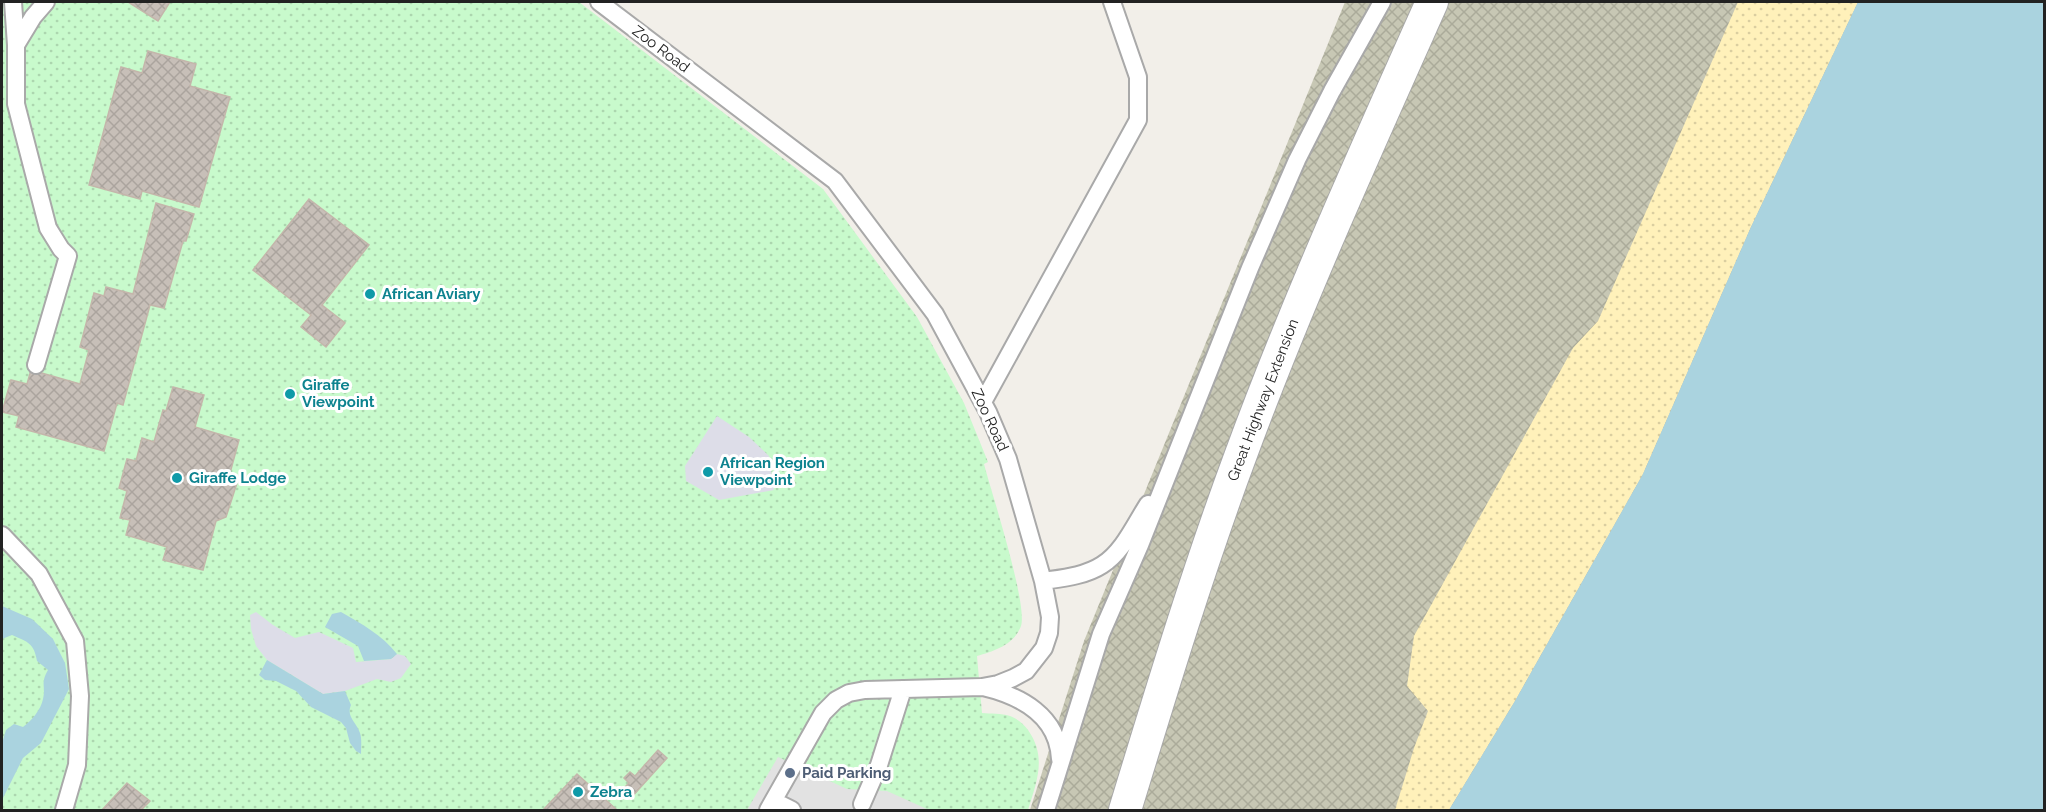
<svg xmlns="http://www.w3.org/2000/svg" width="2046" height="812" font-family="Raleway,sans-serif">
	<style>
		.construction { fill: url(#construction-cross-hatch) }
		.sand { fill: url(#sand-dots) }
		.park { fill: url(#park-dots) }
		.parking { fill: #e2e2e2 }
		.plaza { fill: #dddde8 }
		.water { fill: #aad3df }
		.building { fill: url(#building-cross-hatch); stroke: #c4b6ab; stroke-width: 1.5 }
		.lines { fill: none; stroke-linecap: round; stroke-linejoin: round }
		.lane-casing { stroke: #a9a9a9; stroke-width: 20 }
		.street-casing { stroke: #a9a9a9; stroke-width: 34 }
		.lane { stroke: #fff; stroke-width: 16 }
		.street { stroke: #fff; stroke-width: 32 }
		.culture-dot { fill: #0f9aa8; stroke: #fff; stroke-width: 2 }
		.service-dot { fill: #5c6f8a; stroke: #fff; stroke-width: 2 }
		.labels { text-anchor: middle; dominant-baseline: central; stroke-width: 6; stroke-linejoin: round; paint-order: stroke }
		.street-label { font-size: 15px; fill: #222; stroke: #fff }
		.culture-label { font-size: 15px; font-weight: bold; fill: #0d838f; stroke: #fff; text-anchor: start }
		.service-label { font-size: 15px; font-weight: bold; fill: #4e5e75; stroke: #fff; text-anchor: start }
	</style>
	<defs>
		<pattern id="construction-cross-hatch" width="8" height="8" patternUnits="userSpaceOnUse" patternTransform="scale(1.5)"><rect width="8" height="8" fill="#c7c7b4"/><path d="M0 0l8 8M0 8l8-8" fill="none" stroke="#abab9a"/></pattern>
		<pattern id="sand-dots" width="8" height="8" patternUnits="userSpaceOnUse" patternTransform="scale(1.5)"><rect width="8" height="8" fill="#fff1ba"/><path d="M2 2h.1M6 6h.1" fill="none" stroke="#dacea0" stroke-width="1.8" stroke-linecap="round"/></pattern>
		<pattern id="park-dots" width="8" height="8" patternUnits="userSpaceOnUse" patternTransform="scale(1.5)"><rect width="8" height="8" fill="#c8facc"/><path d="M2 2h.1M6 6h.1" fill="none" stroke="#acd6af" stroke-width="1.8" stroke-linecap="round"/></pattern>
		<pattern id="building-cross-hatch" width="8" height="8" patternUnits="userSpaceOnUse" patternTransform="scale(1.5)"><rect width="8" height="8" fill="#c7bfb8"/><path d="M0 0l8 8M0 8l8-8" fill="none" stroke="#aba49e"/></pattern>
	</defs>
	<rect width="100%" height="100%" fill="#f2efe9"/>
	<!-- construction -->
	<path class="construction" d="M 1345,2 L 1892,2 L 1486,810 L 1030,810 L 1084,641 Z"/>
	<!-- sand -->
	<path class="sand" d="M 1738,2 L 1858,2 L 1751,227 L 1643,474 L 1515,701 L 1449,810 L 1395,810 L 1414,748 L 1428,711 L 1407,686 L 1414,636 L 1573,348 L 1598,321 Z"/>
	<!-- park -->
	<path class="park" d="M 2,2 L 579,2 L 823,189 L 917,317 L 964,403 L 988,462 L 984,464 C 991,491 1028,604 1021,626 C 1014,645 994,651 977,656 L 982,713 C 991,714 1001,713 1010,716 C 1016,718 1024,724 1028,730 C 1047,757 1037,781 1028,810 L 2,810 Z"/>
	<!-- parking -->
	<path class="parking" d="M 778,757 L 847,789 L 887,791 L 929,810 L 747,810 Z"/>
	<!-- plaza -->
	<path class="plaza" d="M 717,416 L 749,437 L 769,456 L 774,490 L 719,500 L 686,481 L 685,466 Z
		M 256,612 L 273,625 L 295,638 L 319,632 L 353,648 L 356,662 L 391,659 L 397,654 L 405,656 L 411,664 L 401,678 L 391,682 L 377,679 L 345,691 L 323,694 L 267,660 L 256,646 L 251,629 L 250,615 Z"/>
	<!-- water -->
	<path class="water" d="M 1858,2 L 2044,2 L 2044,810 L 1449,810 L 1515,701 L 1643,474 L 1751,227 Z
		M 2,606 L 32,619 L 53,639 L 65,663 L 69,689 L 41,743 L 23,758 L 2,800 L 2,743 L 6,730 L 14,724 L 23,727 C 31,721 41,710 43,699 C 46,686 40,684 48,670 L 37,661 C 34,643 28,642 12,635 L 2,639 Z
		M 341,612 C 362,624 382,635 397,654 L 391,659 L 364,661 L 358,646 L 325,627 L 332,614 Z
		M 267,660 L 323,694 L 345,691 L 351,705 C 346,717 356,721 360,733 C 362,739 361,747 361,754 L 356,751 L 350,743 L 346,728 L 341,722 L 311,707 L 296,691 L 276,681 L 265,680 L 259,675 Z"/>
	<!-- building -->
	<path class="building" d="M 128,2 L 170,2 L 158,21 Z
		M 148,51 L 196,64 L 190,86 L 230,97 L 199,207 L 142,191 L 140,199 L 89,185 L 121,67 L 142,73 Z
		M 309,199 L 369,245 L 322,305 L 345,323 L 326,347 L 301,327 L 311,315 L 253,270 Z
		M 156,203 L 194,214 L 186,241 L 183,241 L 164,308 L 150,305 L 123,405 L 117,403 L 104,451 L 16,427 L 19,416 L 2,412 L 11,380 L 27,384 L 31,370 L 80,384 L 89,350 L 80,347 L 94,293 L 104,296 L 106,287 L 133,294 Z
		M 173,387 L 204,395 L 195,427 L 239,440 L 230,473 L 237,483 L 226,517 L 216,521 L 203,570 L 163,560 L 167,547 L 126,535 L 130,520 L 120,518 L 127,491 L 119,488 L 127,459 L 136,461 L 142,438 L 154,442 L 163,410 L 166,411 Z
		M 658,750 L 667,758 L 630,799 L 621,791 L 629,783 L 624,778 L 630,772 L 635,776 Z
		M 577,774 L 617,810 L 543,810 Z
		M 127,783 L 150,801 L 141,810 L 102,810 Z"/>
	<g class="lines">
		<!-- lane casing -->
		<g class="lane-casing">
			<path id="lane" d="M 13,2 L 16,45
				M 599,2 L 835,181 L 935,314 L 988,412 L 1008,459 L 1043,581 L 1050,617 L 1049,633 L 1044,648 L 1026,671 L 1013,678 L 998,684 L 982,687 L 865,690 L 849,693 L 836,700 L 823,713 L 768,810
				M 36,365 L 68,256 L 61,249 L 48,228 L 16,104 L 16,45 L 33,17 L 46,2
				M 983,402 L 1138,120 L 1138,77 L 1112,2
				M 2,535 L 39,574 L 75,641 L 80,696 L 77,765 L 64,810
				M 1043,581 C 1063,578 1085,576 1102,565 C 1123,552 1135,524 1148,504
				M 983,687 C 1021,696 1058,716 1060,759
				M 774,801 L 792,810
				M 862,804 L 879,765 L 903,689
				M 1046,810 L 1101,634 L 1140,545 L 1250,268 L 1297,160 L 1332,91 L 1382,2"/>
		</g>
		<!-- street casing -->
		<g class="street-casing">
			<path id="street" d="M 1125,810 C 1161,692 1197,573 1240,457 C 1297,302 1365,152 1432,2"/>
		</g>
		<!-- lane -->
		<use href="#lane" class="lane"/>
		<!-- street -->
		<use href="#street" class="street"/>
	</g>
	<!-- markers -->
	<g class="culture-dot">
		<circle cx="370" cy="294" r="6"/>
		<circle cx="290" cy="394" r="6"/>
		<circle cx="708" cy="472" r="6"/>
		<circle cx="177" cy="478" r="6"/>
		<circle cx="578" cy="792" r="6"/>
	</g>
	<circle class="service-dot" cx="790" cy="773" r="6"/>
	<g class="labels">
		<!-- street labels -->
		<g class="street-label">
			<text transform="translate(661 49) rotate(37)">Zoo Road</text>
			<text transform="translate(1263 400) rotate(-69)">Great Highway Extension</text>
			<text transform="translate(990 420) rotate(65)">Zoo Road</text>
		</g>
		<!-- culture labels -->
		<g class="culture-label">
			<text x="382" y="294">African Aviary</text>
			<text x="302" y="385">Giraffe<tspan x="302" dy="17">Viewpoint</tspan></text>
			<text x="720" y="463">African Region<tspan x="720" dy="17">Viewpoint</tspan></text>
			<text x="189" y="478">Giraffe Lodge</text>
			<text x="590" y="792">Zebra</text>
		</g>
		<!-- service labels -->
		<g class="service-label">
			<text x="802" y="773">Paid Parking</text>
		</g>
	</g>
	<!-- border -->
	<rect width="2046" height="812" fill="none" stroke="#222222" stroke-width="6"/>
</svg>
